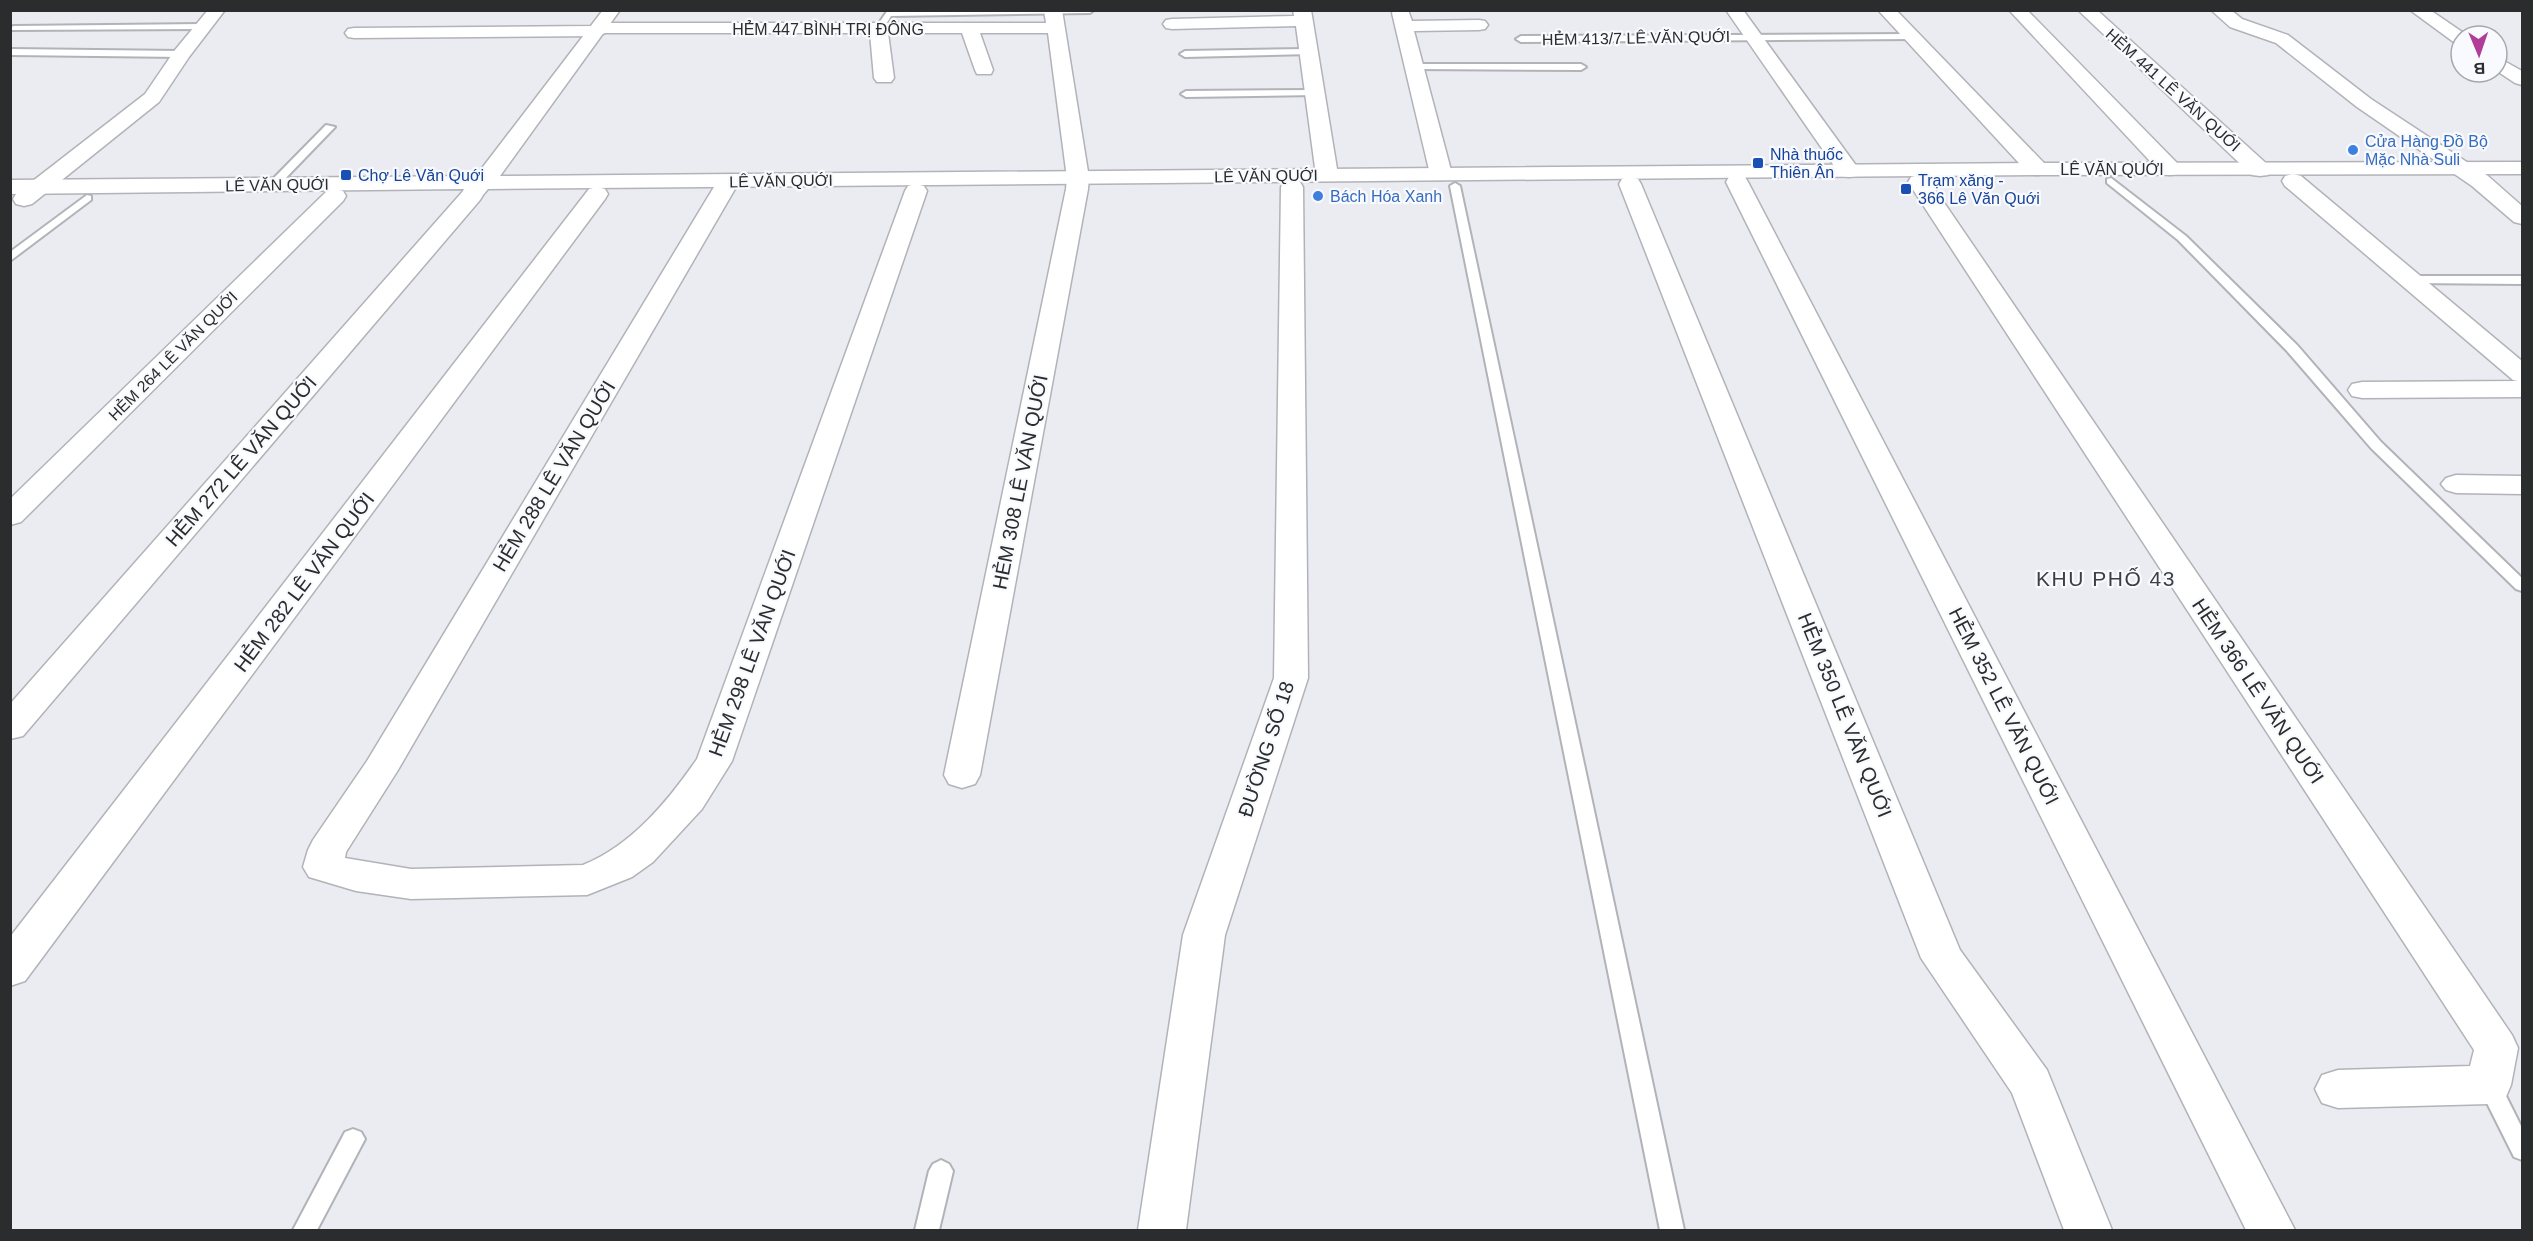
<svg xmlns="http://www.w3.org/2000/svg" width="2533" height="1241" font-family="Arial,sans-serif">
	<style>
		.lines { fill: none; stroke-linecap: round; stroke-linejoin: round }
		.lane-casing { stroke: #b1b3b8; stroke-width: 4 }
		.street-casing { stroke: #b1b3b8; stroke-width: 3 }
		.secondary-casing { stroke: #b1b3b8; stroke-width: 3 }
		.lane { fill: #fff; fill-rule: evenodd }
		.street { fill: #fff; fill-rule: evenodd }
		.secondary { fill: #fff; fill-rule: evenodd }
		.shop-dot { fill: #3f7fe0; stroke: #f8fafe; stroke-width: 2 }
		.transit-dot { fill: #1a4fb4; stroke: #f8fafe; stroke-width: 2 }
		.labels { text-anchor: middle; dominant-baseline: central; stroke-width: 4.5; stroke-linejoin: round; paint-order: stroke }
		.far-street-label { font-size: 16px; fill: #2b2c2e; stroke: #f8fafe }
		.far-shop-label { font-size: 16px; fill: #366cbe; stroke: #f8fafe; text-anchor: start }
		.far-transit-label { font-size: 16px; fill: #164399; stroke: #f8fafe; text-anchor: start }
		.street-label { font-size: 20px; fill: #2b2c2e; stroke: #f8fafe }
		.neighbourhood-label { font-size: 21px; letter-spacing: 1.5px; fill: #3e3f44; stroke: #f8fafe }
	</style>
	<rect width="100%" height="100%" fill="#ebecf2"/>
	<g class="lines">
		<!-- lane casing -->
		<g class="lane-casing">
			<path id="lane" d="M 888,10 L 1094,10 L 1090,13 L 891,16 L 882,31 L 876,31 L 875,29 Z
				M 202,24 L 205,25 L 205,29 L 10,30 L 11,27 L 14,26 Z
				M 1910,34 L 1913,35 L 1913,39 L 1521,42 L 1516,39 L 1521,36 Z
				M 10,49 L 182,51 L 187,54 L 182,57 L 10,55 Z
				M 1308,49 L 1313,52 L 1311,54 L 1185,57 L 1180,54 L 1185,51 Z
				M 1416,64 L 1581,64 L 1586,67 L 1581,70 L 1413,69 L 1413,65 Z
				M 1315,90 L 1320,93 L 1318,95 L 1186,97 L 1181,94 L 1186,91 Z
				M 326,125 L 335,127 L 277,187 L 269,187 L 269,183 Z
				M 2111,178 L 2186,236 L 2297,345 L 2381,442 L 2522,578 L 2522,591 L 2516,589 L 2371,448 L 2287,351 L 2178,240 L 2107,183 L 2107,179 Z
				M 1455,183 L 1460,186 L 1684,1230 L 1660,1230 L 1450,186 Z
				M 87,195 L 91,196 L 91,200 L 10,261 L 10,252 Z
				M 2412,276 L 2522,276 L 2522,284 L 2408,283 L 2408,277 Z
				M 2489,1075 L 2497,1078 L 2522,1128 L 2522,1160 L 2514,1157 L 2478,1085 L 2481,1078 Z
				M 353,1129 L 361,1132 L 365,1139 L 317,1230 L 293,1230 L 345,1132 Z
				M 941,1160 L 949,1164 L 953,1171 L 939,1230 L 915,1230 L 929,1171 L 933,1164 Z"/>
		</g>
		<!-- street casing -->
		<g class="street-casing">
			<path id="street" d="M 208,10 L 225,10 L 189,57 L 159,102 L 32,204 L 24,206 L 16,204 L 13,199 L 16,194 L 145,94 L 175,50 Z
				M 1044,10 L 1062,10 L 1089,178 L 1088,189 L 980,775 L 975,784 L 962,788 L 949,784 L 944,775 L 1066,189 L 1067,178 L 1048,33 L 980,33 L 993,70 L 991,74 L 977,74 L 975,70 L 962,33 L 888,33 L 894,78 L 891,82 L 877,82 L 874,78 L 870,33 L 605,33 L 598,36 L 354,38 L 348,37 L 345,33 L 348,29 L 354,28 L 593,26 L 600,23 L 1046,23 Z
				M 1293,10 L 1311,10 L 1338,175 L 1335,180 L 1327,181 L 1319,180 L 1316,175 L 1296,26 L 1172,29 L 1166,28 L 1163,24 L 1166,20 L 1172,19 L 1294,16 Z
				M 1394,10 L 1408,10 L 1412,21 L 1479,20 L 1485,21 L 1488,25 L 1485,29 L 1479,30 L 1414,31 L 1452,174 L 1449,179 L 1441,180 L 1433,179 L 1430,174 L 1392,13 Z
				M 1726,10 L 1743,10 L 1860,171 L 1857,176 L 1849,177 L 1841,176 Z
				M 1878,10 L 1896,10 L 2045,164 L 2048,169 L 2045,174 L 2037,175 L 2029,174 Z
				M 2009,10 L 2027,10 L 2178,164 L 2181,169 L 2178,174 L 2170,175 L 2162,174 Z
				M 2078,10 L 2097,10 L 2268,165 L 2271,170 L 2268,175 L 2260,176 L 2252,175 Z
				M 2211,10 L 2231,10 L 2242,19 L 2288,35 L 2371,99 L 2488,176 L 2522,206 L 2522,224 L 2514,222 L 2472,186 L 2357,107 L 2276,43 L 2230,27 Z
				M 2410,10 L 2430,10 L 2468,36 L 2461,36 L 2461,44 L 2455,43 Z
				M 2497,57 L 2522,71 L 2522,85 L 2515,83 L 2497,71 Z
				M 2293,174 L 2301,176 L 2522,361 L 2522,397 L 2362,398 L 2352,396 L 2348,390 L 2352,384 L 2362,382 L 2518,381 L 2513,380 L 2285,186 L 2282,181 L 2285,176 Z
				M 728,175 L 736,177 L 739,182 L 398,770 L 346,852 L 345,858 L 411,869 L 583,865 C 632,845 668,801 697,759 L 905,191 L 908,186 L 916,184 L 924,186 L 927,191 L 732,761 L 702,809 L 653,862 L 632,877 L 587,895 L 411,899 L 356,891 L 309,877 L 303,867 L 308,850 L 313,840 L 367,761 L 717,182 L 720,177 Z
				M 1737,175 L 1745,177 L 1748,182 L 2295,1230 L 2246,1230 L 1726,182 L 1729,177 Z
				M 1919,175 L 1927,177 L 1930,182 L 2512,1035 L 2518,1048 L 2511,1085 L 2505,1099 L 2489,1104 L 2338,1108 L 2322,1103 L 2315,1089 L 2322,1075 L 2338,1070 L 2470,1066 L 2474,1050 L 1908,182 L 1911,177 Z
				M 1630,177 L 1638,179 L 1641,184 L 1960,950 L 2047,1070 L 2112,1230 L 2064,1230 L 2012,1093 L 1921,958 L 1619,184 L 1622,179 Z
				M 1292,180 L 1300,182 L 1303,187 L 1308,678 L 1225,935 L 1186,1230 L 1138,1230 L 1183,935 L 1274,678 L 1281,187 L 1284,182 Z
				M 597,187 L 605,189 L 608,194 L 605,199 L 25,981 L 10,986 L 10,937 L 589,189 Z
				M 472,188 L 480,190 L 483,195 L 480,200 L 23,736 L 10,739 L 10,704 L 464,190 Z
				M 335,189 L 343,191 L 346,196 L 343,201 L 21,522 L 10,525 L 10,499 L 327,191 Z
				M 2456,475 L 2522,476 L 2522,494 L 2456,493 L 2446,490 L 2441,484 L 2446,478 Z"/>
		</g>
		<!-- secondary casing -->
		<g class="secondary-casing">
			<path id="secondary" d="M 603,10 L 620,10 L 500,176 L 2037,163 L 2522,162 L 2522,174 L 2037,175 L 488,189 C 481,198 477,201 465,198 L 462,193 L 464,189 L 10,194 L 10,180 L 476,176 Z"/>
		</g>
		<!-- lane -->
		<use href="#lane" class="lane"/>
		<!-- street -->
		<use href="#street" class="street"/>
		<!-- secondary -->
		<use href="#secondary" class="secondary"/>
	</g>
	<!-- markers -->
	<g class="shop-dot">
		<circle cx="2353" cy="150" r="6"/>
		<circle cx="1318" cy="196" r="6"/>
	</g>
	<g class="transit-dot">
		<rect x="1752" y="157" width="12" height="12" rx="3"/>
		<rect x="340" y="169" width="12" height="12" rx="3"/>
		<rect x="1900" y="183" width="12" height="12" rx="3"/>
	</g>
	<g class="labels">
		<!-- far-street labels -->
		<g class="far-street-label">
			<text x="828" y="29">HẺM 447 BÌNH TRỊ ĐÔNG</text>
			<text transform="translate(1636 38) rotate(-1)">HẺM 413/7 LÊ VĂN QUỚI</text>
			<text transform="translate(2173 90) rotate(42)">HẺM 441 LÊ VĂN QUỚI</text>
			<text x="2112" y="169">LÊ VĂN QUỚI</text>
			<text transform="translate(1266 176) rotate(-1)">LÊ VĂN QUỚI</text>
			<text transform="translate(781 181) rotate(-1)">LÊ VĂN QUỚI</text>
			<text transform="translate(277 185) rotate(-1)">LÊ VĂN QUỚI</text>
			<text transform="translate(173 356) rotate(-45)">HẺM 264 LÊ VĂN QUỚI</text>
		</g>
		<!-- far-shop labels -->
		<g class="far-shop-label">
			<text x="2365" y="141">Cửa Hàng Đồ Bộ<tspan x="2365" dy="18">Mặc Nhà Suli</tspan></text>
			<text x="1330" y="196">Bách Hóa Xanh</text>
		</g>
		<!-- far-transit labels -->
		<g class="far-transit-label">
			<text x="1770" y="154">Nhà thuốc<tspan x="1770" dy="18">Thiên Ân</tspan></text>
			<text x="358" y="175">Chợ Lê Văn Quới</text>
			<text x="1918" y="180">Trạm xăng -<tspan x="1918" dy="18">366 Lê Văn Quới</tspan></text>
		</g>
		<!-- street labels -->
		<g class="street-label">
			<text transform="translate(241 461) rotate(-49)">HẺM 272 LÊ VĂN QUỚI</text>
			<text transform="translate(554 476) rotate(-59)">HẺM 288 LÊ VĂN QUỚI</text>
			<text transform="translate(1020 482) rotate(-79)">HẺM 308 LÊ VĂN QUỚI</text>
			<text transform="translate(304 582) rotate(-53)">HẺM 282 LÊ VĂN QUỚI</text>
			<text transform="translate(752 653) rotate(-70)">HẺM 298 LÊ VĂN QUỚI</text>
			<text transform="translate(2258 691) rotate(56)">HẺM 366 LÊ VĂN QUỚI</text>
			<text transform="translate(2004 706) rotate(63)">HẺM 352 LÊ VĂN QUỚI</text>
			<text transform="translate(1845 715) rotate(68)">HẺM 350 LÊ VĂN QUỚI</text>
			<text transform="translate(1266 749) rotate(-72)">ĐƯỜNG SỐ 18</text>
		</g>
		<!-- neighbourhood labels -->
		<g class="neighbourhood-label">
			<text x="2106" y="578">KHU PHỐ 43</text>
		</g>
	</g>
	<!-- border -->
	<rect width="2533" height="1241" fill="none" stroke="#2b2c2e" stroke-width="24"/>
	<!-- north arrow -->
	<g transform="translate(2479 54) rotate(178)"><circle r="28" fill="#f8fafe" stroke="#a6a8ab" stroke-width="1.5"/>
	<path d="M0-4.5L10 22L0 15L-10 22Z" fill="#b03d97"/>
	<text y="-9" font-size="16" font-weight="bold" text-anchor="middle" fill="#2b2c2e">B</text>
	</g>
</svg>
